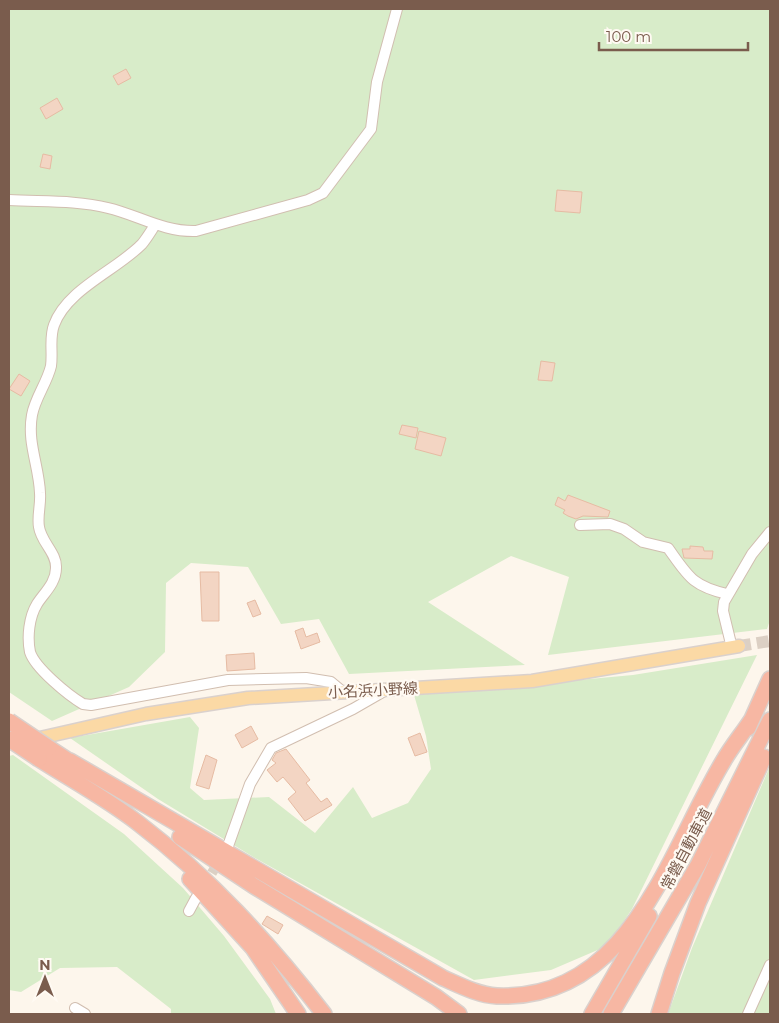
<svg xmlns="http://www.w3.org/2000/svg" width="779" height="1023" font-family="Montserrat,'Noto Sans JP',sans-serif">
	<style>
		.green { fill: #d8ecc9 }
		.building { fill: #f3d5c3; stroke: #e6bba3 }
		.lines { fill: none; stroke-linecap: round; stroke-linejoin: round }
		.minor-tunnel { stroke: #dcd0c4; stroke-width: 10; stroke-dasharray: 10 5; stroke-linecap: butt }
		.major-tunnel { stroke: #dcd0c4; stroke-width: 12; stroke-dasharray: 12 6; stroke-linecap: butt }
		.minor-casing { stroke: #d1beb0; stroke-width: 12 }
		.major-casing { stroke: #dad1cd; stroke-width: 15 }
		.highway-casing { stroke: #dad1cd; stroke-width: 18 }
		.minor { stroke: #fff; stroke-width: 10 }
		.major { stroke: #fbd9a5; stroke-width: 12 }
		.highway { stroke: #f7b7a3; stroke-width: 15 }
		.highway-bridge-casing { stroke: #dad1cd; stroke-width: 18; stroke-linecap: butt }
		.highway-bridge { stroke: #f7b7a3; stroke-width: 15 }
		.labels { text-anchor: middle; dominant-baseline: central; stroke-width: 4.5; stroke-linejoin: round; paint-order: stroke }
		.street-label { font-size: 15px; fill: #7a5c4d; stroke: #fffaf3 }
	</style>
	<rect width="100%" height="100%" fill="#fdf6ec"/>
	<!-- green -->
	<path class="green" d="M 9,9 L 770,9 L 770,620 L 767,629 L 548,655 L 569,577 L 511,556 L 428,602 L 525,665 L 349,674 L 319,619 L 281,624 L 248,567 L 191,563 L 166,583 L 165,652 L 129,687 L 52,721 L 9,692 Z
		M 757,655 L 632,909 L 607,946 L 551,970 L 474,980 L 255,858 L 158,799 L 70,738 L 190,717 L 199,728 L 190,788 L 204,800 L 269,797 L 315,833 L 353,787 L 372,818 L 408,803 L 431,769 L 426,736 L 414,695 L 633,675 Z
		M 13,755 L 124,834 L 183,888 L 224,936 L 270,999 L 276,1014 L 171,1014 L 171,1009 L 117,967 L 60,968 L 21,992 L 9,990 L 9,756 Z
		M 770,766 L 770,1014 L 668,1014 L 692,948 Z"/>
	<!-- building -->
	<path class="building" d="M 126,69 L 131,78 L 118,85 L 113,76 Z
		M 57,98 L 63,109 L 46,119 L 40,108 Z
		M 43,154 L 52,156 L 50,169 L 40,167 Z
		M 557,190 L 582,192 L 580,213 L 555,211 Z
		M 541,361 L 555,363 L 552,381 L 538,380 Z
		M 19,374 L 30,381 L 21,396 L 9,389 Z
		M 402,425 L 418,428 L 416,438 L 399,434 Z
		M 419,431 L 446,438 L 441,456 L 415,449 Z
		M 568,495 L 610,511 L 608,517 L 583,516 L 576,519 L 568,516 L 563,513 L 565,510 L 555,505 L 558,497 L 565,501 Z
		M 690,546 L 703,547 L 704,551 L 713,551 L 712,559 L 684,558 L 682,549 L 690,549 Z
		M 200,572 L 219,572 L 219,621 L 202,621 Z
		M 255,600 L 261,614 L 253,617 L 247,603 Z
		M 303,628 L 306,637 L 317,633 L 320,642 L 301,649 L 295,631 Z
		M 254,653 L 255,669 L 227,671 L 226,655 Z
		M 251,726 L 258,739 L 242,748 L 235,735 Z
		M 420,733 L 427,752 L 415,756 L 408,738 Z
		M 286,749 L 310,780 L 306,783 L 321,802 L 327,798 L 332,805 L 305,821 L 288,799 L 296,792 L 283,777 L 277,782 L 267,770 L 276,763 L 272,760 L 276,753 Z
		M 206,755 L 217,760 L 209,789 L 196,785 Z
		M 267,916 L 283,925 L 278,934 L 262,924 Z"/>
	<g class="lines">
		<!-- minor-tunnel -->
		<path class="minor-tunnel" d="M 204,886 L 221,858"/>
		<!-- major-tunnel -->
		<path class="major-tunnel" d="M 739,646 L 770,641"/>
		<!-- minor casing -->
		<g class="minor-casing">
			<path id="minor" d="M 9,200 C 41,202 76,200 108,208 C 138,215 163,232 196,231 L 308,200 L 323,193 L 371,129 L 377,82 L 397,9
				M 155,225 C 151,231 147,238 142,244 C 117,270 67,289 54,325 C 49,338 53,352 51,366 C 47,383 35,398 32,415 C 27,443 39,466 40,493 C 41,505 37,516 39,527 C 41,542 57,553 56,568 C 56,583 44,593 37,604 C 29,617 27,637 30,652 C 35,668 68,695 83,704 L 91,705 L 228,680 L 306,678 L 331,682 L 343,692
				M 580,525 L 610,524 L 624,529 L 643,542 L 668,548 C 688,576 692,586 727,594
				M 732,648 L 723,611 L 724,602 L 752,554 L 770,532
				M 228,846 L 250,784 L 271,748 L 353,709 L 386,690
				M 189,911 L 196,898
				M 75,1008 L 85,1014
				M 748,1014 L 770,965"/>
		</g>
		<!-- major casing -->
		<g class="major-casing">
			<path id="major" d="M 31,740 L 146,714 L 248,698 L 532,681 L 739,646"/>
		</g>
		<!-- highway casing -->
		<g class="highway-casing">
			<path id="highway" d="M 748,728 L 770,679
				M 49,748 L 78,767
				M 39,759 C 72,780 107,799 138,823 C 210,878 269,943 324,1014
				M 70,761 L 443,978 C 459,985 478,995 497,996 C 631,1001 668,852 724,760 C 732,746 743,733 752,719
				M 180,837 L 254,886 L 436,997 L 459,1014
				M 190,879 L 253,948 L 298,1014
				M 592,1014 L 649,916
				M 611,1014 L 698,865 L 770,720
				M 659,1014 L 672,973 L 698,903 L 764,757"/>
		</g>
		<!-- minor -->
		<use href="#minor" class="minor"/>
		<!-- major -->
		<use href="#major" class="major"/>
		<!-- highway -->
		<use href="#highway" class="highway"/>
		<!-- highway-bridge casing -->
		<g class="highway-bridge-casing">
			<path id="highway-bridge" d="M 9,721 L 49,748
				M 9,739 L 39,759"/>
		</g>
		<!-- highway-bridge -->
		<use href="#highway-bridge" class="highway-bridge"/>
	</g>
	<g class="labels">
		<!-- street labels -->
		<g class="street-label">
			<text transform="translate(373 690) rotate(-3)">小名浜小野線</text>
			<text transform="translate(686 849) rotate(-62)">常磐自動車道</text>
		</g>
	</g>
	<!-- border -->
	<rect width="779" height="1023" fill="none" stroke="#7a5c4d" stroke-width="20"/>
	<!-- north arrow -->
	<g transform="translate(45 978)" stroke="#fffaf3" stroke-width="4" paint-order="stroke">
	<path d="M0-4L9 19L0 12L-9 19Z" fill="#7a5c4d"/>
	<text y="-8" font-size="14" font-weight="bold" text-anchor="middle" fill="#7a5c4d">N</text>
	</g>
	<!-- scale -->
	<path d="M599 42v8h149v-8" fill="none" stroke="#7a5c4d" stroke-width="2.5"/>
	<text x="606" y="42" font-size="15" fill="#7a5c4d" stroke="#fffaf3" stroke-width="4" paint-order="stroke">100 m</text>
</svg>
